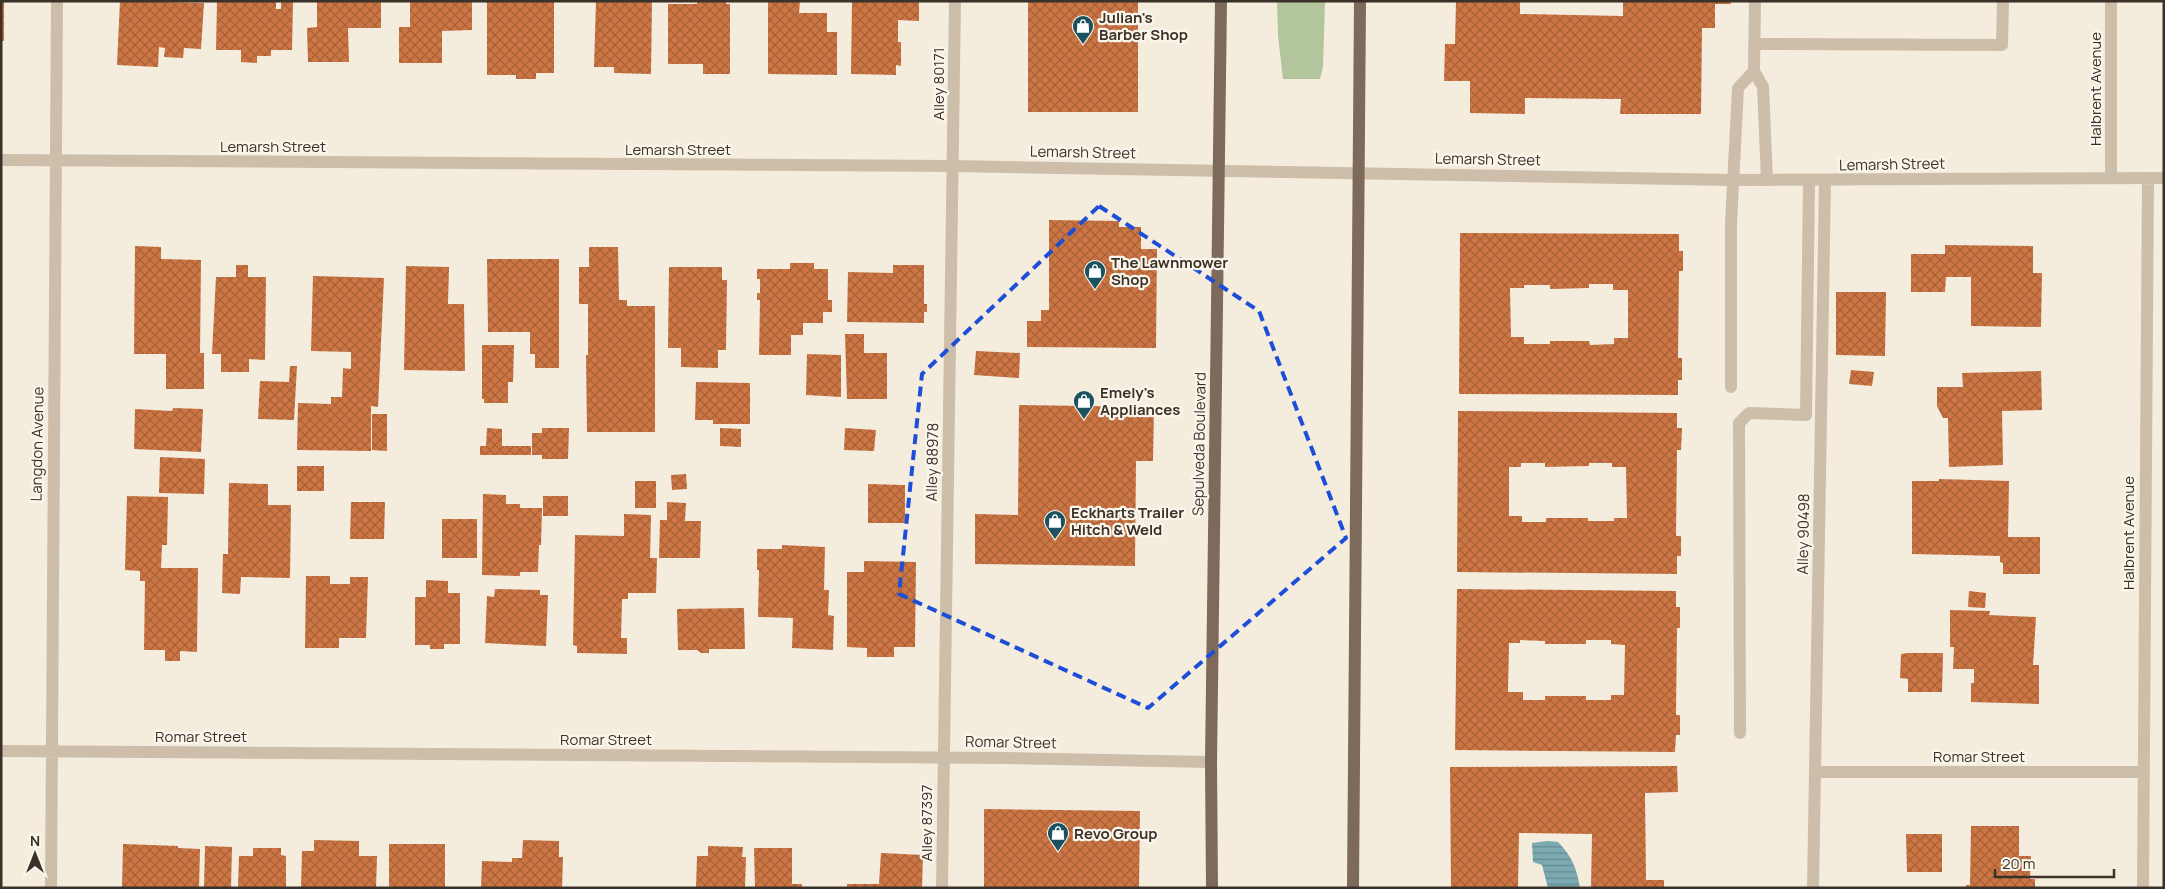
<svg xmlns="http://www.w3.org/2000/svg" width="2165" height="889" font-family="Manrope,sans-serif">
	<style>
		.garden { fill: #b2c59d }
		.water { fill: url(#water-rules) }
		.building { fill: url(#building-cross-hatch); fill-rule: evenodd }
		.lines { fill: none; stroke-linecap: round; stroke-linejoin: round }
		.lane { stroke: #cdbea9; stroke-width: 12 }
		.street { stroke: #cdbea9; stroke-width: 12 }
		.primary { stroke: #7d6a5a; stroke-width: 12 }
		.marked { fill: none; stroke: #1d4ed8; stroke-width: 4; stroke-dasharray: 10 6; stroke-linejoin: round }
		.labels { text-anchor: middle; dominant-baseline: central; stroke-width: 4.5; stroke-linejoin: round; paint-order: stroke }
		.poi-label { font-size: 15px; font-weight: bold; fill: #3a3129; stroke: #fbf6eb; text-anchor: start }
		.street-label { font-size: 15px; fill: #3a3129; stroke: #fbf6eb }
	</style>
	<defs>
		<pattern id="water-rules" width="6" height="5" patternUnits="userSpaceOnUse" patternTransform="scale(1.25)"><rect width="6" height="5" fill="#7baab3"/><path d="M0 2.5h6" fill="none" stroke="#668b92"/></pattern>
		<pattern id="building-cross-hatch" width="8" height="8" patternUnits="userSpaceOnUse" patternTransform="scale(1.25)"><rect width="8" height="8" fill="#cd7644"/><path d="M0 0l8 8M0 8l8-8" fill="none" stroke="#a76139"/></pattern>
	</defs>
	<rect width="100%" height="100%" fill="#f4edde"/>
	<!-- garden -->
	<path class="garden" d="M 1277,1 L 1325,1 L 1323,67 L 1320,79 L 1283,79 L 1278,36 Z"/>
	<!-- water -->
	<path class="water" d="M 1547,841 L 1558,842 C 1572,856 1577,869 1580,888 L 1548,888 L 1542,865 L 1533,862 L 1532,843 Z"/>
	<!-- building -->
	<path class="building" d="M 1,1 L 4,1 L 4,41 L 1,41 Z
		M 120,1 L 204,3 L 201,49 L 184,48 L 183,58 L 164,57 L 165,48 L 159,47 L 158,67 L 117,65 Z
		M 217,1 L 276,1 L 276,9 L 281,9 L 281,2 L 293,2 L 292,50 L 271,50 L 271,56 L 257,56 L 257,63 L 241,62 L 241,50 L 216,50 Z
		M 317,1 L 381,1 L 381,28 L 348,28 L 349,62 L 308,62 L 307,28 L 317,27 Z
		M 410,1 L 472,1 L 472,30 L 442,31 L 442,63 L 399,63 L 399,27 L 410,27 Z
		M 487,1 L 554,1 L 554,73 L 536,73 L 536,79 L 516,79 L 516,75 L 487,75 Z
		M 596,1 L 652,1 L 651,74 L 614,73 L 614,67 L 594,67 Z
		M 697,1 L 726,1 L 726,4 L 730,4 L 730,74 L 703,74 L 703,64 L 668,64 L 668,4 L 697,4 Z
		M 768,1 L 800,1 L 799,13 L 827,13 L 827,32 L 837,32 L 837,75 L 768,74 Z
		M 852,1 L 919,1 L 919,21 L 898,20 L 898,42 L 901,42 L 901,66 L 896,65 L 896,75 L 851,74 Z
		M 1028,1 L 1138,1 L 1138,112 L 1028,112 Z
		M 1456,1 L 1520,1 L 1520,14 L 1623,16 L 1623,1 L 1731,1 L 1731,4 L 1715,4 L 1715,28 L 1702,28 L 1701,114 L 1620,114 L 1621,99 L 1525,98 L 1525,114 L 1470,113 L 1470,81 L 1444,81 L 1445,44 L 1455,44 Z
		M 1049,220 L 1119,221 L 1119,227 L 1141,227 L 1141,249 L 1157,249 L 1156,348 L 1027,347 L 1027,321 L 1041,321 L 1041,310 L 1049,310 Z
		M 1460,233 L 1679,234 L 1679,251 L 1683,251 L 1683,271 L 1679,271 L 1678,358 L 1682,358 L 1682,380 L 1678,380 L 1678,395 L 1459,394 ZM 1589,284 L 1613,284 L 1613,290 L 1628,290 L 1628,338 L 1614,338 L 1614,344 L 1590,345 L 1589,341 L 1550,341 L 1550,344 L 1524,344 L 1524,337 L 1511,337 L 1510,288 L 1524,288 L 1524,285 L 1550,285 L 1550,289 L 1589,288 Z
		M 1945,245 L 2033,246 L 2033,273 L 2042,273 L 2041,327 L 1971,326 L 1971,277 L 1946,277 L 1945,292 L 1911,292 L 1911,254 L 1945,254 Z
		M 135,246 L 161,247 L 161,259 L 201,260 L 200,353 L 204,353 L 204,389 L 166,389 L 166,354 L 134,354 Z
		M 589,247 L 618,247 L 619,300 L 627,300 L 627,306 L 655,306 L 655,432 L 587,432 L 586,355 L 588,355 L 588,304 L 579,304 L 579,267 L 589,267 Z
		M 487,259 L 559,259 L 559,368 L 535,368 L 535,354 L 530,354 L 530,332 L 488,332 Z
		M 790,263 L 814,263 L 814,269 L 828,269 L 828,300 L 832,300 L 832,312 L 823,312 L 823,323 L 803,323 L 803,335 L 791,335 L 791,355 L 759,355 L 760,300 L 757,300 L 757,293 L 760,293 L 760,279 L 757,279 L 757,269 L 790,269 Z
		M 236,265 L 248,265 L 248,277 L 266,277 L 265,360 L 249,359 L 249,372 L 221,372 L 221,354 L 212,354 L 216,277 L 236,277 Z
		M 893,265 L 924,265 L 924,304 L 927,304 L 927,312 L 924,312 L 924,323 L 847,322 L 848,272 L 893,273 Z
		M 406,266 L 449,267 L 448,304 L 464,304 L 465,371 L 404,370 Z
		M 669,267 L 722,267 L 722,280 L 727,280 L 726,350 L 718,350 L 718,368 L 681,367 L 681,348 L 668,348 Z
		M 313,276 L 384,278 L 378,407 L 371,406 L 371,451 L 297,450 L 298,403 L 331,404 L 331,397 L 342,397 L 343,368 L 351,369 L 351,352 L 311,351 Z
		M 1836,292 L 1886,292 L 1885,356 L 1836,355 Z
		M 845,334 L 864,334 L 864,353 L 887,353 L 887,399 L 847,399 Z
		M 482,345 L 514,345 L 513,382 L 508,382 L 508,403 L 484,403 L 484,399 L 482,399 Z
		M 976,351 L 1020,353 L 1019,378 L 974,375 Z
		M 807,354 L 841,355 L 841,397 L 806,395 Z
		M 290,366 L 297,366 L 294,420 L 258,419 L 260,381 L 289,382 Z
		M 1851,370 L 1874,372 L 1872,386 L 1849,384 Z
		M 2041,371 L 2042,410 L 2002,411 L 2003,465 L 1949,467 L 1948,418 L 1943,418 L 1937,406 L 1937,387 L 1963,387 L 1962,373 Z
		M 696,382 L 750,383 L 750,424 L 713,424 L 713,420 L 695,420 Z
		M 1019,405 L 1154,407 L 1153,461 L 1136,461 L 1135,566 L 975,564 L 975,514 L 1018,515 Z
		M 173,408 L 203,409 L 201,452 L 134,449 L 135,409 L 172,411 Z
		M 1458,411 L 1677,413 L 1677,428 L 1682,428 L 1681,450 L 1677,450 L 1676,536 L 1681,536 L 1681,556 L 1677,556 L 1677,574 L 1457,572 ZM 1521,463 L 1545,463 L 1545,467 L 1589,466 L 1589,463 L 1612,463 L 1612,467 L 1626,467 L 1627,518 L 1614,518 L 1614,521 L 1588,521 L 1588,518 L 1546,518 L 1546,522 L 1522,522 L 1522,516 L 1509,516 L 1509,467 L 1521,467 Z
		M 372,414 L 387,414 L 387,451 L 372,450 Z
		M 487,428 L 502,429 L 502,446 L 531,446 L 531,455 L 480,455 L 480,446 L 486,446 Z
		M 542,428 L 569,428 L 568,459 L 542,459 L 542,455 L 532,455 L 532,433 L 542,433 Z
		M 720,428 L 741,429 L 741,447 L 720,446 Z
		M 845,428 L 876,430 L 874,451 L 844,450 Z
		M 160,457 L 205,459 L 204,494 L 159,493 Z
		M 297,466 L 324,466 L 324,491 L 297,491 Z
		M 686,474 L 687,489 L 672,490 L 671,475 Z
		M 1939,479 L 2009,481 L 2008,537 L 2040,537 L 2040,574 L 2003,574 L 2003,563 L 2000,562 L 2000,556 L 1912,554 L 1912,481 L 1939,481 Z
		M 635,481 L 656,481 L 656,508 L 635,508 Z
		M 229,483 L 268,484 L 268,505 L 291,505 L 290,578 L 241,577 L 240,594 L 222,593 L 223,554 L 228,554 Z
		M 868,484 L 905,485 L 905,523 L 868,523 Z
		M 483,494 L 506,495 L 506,504 L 520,504 L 520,508 L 542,508 L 541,545 L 539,545 L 538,572 L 520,572 L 520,576 L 482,575 Z
		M 127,496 L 168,497 L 167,545 L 162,545 L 161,568 L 198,568 L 197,652 L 180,651 L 180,661 L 165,661 L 165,650 L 144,650 L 145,581 L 140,581 L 140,571 L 125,570 Z
		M 543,496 L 568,496 L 568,516 L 543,516 Z
		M 351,502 L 385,502 L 384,539 L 350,539 Z
		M 667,502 L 686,503 L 685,521 L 701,521 L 700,558 L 659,558 L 660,520 L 667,520 Z
		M 624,514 L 651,515 L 650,558 L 657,558 L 656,593 L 628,593 L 628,599 L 622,599 L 621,638 L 627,638 L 627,654 L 577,653 L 577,646 L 573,645 L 575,535 L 624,536 Z
		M 442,519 L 477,519 L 477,558 L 442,558 Z
		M 782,545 L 825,547 L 824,590 L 829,590 L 828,615 L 834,616 L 833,650 L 792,648 L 793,618 L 758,617 L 759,570 L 757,570 L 757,549 L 782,549 Z
		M 864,561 L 916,562 L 915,647 L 894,647 L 894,657 L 867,657 L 867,648 L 847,647 L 847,572 L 864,572 Z
		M 306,576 L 330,576 L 330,584 L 350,584 L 350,577 L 368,577 L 366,638 L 339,638 L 339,648 L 305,648 Z
		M 426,580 L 448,581 L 448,593 L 460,593 L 460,644 L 444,644 L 444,649 L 430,649 L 430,645 L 415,645 L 415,597 L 426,597 Z
		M 495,589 L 540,590 L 540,595 L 548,595 L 546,646 L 485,643 L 487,596 L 494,597 Z
		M 1457,589 L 1676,591 L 1676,607 L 1680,607 L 1680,628 L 1677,628 L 1676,715 L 1680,715 L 1680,735 L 1676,735 L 1675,752 L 1455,750 ZM 1520,640 L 1545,641 L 1545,644 L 1586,644 L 1586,640 L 1611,640 L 1611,644 L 1625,645 L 1624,695 L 1611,695 L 1611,700 L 1586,700 L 1586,696 L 1545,696 L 1545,700 L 1523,700 L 1523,692 L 1508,692 L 1509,643 L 1520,643 Z
		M 1969,591 L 1986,593 L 1985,608 L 1968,607 Z
		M 744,608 L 745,649 L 709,649 L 709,653 L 701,653 L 697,650 L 678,650 L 677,609 Z
		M 1950,610 L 1990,611 L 1989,615 L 2036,617 L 2033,665 L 2039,665 L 2039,704 L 1971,702 L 1971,683 L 1974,683 L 1974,669 L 1953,669 L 1954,647 L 1950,647 Z
		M 1908,653 L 1943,653 L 1942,692 L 1908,692 L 1908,679 L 1900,678 L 1901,654 Z
		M 1677,766 L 1678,792 L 1645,793 L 1646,880 L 1664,880 L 1664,888 L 1591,888 L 1592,834 L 1519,833 L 1518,888 L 1451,888 L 1450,767 Z
		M 984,809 L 1140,811 L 1139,888 L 984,888 Z
		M 1971,826 L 2019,826 L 2019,856 L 2031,856 L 2030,879 L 2035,879 L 2035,888 L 1966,888 L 1966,885 L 1970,885 Z
		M 1906,834 L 1942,834 L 1942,872 L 1907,872 Z
		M 314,840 L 359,841 L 359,856 L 377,856 L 376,888 L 301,888 L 302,851 L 314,851 Z
		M 523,840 L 559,841 L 559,857 L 563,857 L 562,888 L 481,888 L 482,861 L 512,862 L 512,858 L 522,858 Z
		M 123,844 L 178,846 L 178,848 L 200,849 L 199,888 L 122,888 Z
		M 389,844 L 445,844 L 445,888 L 389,888 Z
		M 205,846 L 232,847 L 231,888 L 204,888 Z
		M 708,846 L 743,847 L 742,857 L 746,857 L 745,888 L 696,888 L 697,856 L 708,856 Z
		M 253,848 L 281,848 L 281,855 L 286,856 L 286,888 L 238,888 L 239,856 L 253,856 Z
		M 754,848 L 792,848 L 792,884 L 802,884 L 802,888 L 755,888 Z
		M 881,853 L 923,855 L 922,888 L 847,888 L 847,884 L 879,884 Z"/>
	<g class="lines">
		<!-- lane -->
		<path class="lane" d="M 1755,1 L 1754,71 L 1763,87 L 1767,180
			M 1754,44 L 2002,45 L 2003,1
			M 1731,387 L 1731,223 L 1738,88 L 1754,71
			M 1740,733 L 1739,423 L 1749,413 L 1806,415 L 1809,180
			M 942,888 L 955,1
			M 1813,888 L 1825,181"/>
		<!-- street -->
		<path class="street" d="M 1,160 L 953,166 L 1733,180 L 2164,178
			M 2111,177 L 2111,1
			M 1,751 L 1005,758 L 1211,762
			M 1816,772 L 2143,772
			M 51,888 L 57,1
			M 2143,888 L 2148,178"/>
		<!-- primary -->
		<path class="primary" d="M 1212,888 L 1211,762 L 1221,1
			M 1353,888 L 1360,1"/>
	</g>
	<!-- marked area -->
	<path class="marked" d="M 1099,206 L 1259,311 L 1346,538 L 1148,708 L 899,594 L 922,374 Z"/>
	<!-- icons -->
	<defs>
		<g id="shop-pin" transform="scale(1.125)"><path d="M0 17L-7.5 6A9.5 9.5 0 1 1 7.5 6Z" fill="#1c525f" stroke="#fbf6eb"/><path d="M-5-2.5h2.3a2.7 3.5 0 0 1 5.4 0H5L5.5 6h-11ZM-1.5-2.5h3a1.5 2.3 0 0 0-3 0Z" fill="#fff"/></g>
	</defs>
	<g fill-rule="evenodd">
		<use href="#shop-pin" x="1083" y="26"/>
		<use href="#shop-pin" x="1095" y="271"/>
		<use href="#shop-pin" x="1084" y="401"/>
		<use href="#shop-pin" x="1055" y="521"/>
		<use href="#shop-pin" x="1058" y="833"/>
	</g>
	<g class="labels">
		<!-- poi labels -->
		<g class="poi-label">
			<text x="1099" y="17">Julian's<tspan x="1099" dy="17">Barber Shop</tspan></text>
			<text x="1111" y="262">The Lawnmower<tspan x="1111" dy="17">Shop</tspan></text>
			<text x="1100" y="392">Emely's<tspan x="1100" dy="17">Appliances</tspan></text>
			<text x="1071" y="512">Eckharts Trailer<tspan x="1071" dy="17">Hitch &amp; Weld</tspan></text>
			<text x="1074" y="833">Revo Group</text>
		</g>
		<!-- street labels -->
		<g class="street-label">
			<text transform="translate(938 84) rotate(-90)">Alley 80171</text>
			<text transform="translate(2095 89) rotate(-90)">Halbrent Avenue</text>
			<text x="273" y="146">Lemarsh Street</text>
			<text x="678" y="149">Lemarsh Street</text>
			<text transform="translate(1083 152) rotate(1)">Lemarsh Street</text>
			<text transform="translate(1488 159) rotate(1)">Lemarsh Street</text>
			<text transform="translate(1892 164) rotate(-1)">Lemarsh Street</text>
			<text transform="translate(37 444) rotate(-89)">Langdon Avenue</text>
			<text transform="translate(1199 444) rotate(-89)">Sepulveda Boulevard</text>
			<text transform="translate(932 462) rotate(-89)">Alley 88978</text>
			<text transform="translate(2128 533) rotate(-90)">Halbrent Avenue</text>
			<text transform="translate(1803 534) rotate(-89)">Alley 90498</text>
			<text x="201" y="736">Romar Street</text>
			<text x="606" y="739">Romar Street</text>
			<text transform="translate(1011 742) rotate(1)">Romar Street</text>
			<text x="1979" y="756">Romar Street</text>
			<text transform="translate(926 823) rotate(-90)">Alley 87397</text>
		</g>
	</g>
	<!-- border -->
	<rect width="2165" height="889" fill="none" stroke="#3a3129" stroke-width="5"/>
	<!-- north arrow -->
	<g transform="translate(35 854)" stroke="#fbf6eb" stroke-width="4" paint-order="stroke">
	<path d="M0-4L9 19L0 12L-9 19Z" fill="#3a3129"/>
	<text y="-8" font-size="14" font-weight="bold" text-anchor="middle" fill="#3a3129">N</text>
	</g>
	<!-- scale -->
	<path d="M1995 869v8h119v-8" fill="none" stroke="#3a3129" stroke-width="2.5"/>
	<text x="2002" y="869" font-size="15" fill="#3a3129" stroke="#fbf6eb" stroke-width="4" paint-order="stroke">20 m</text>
</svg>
